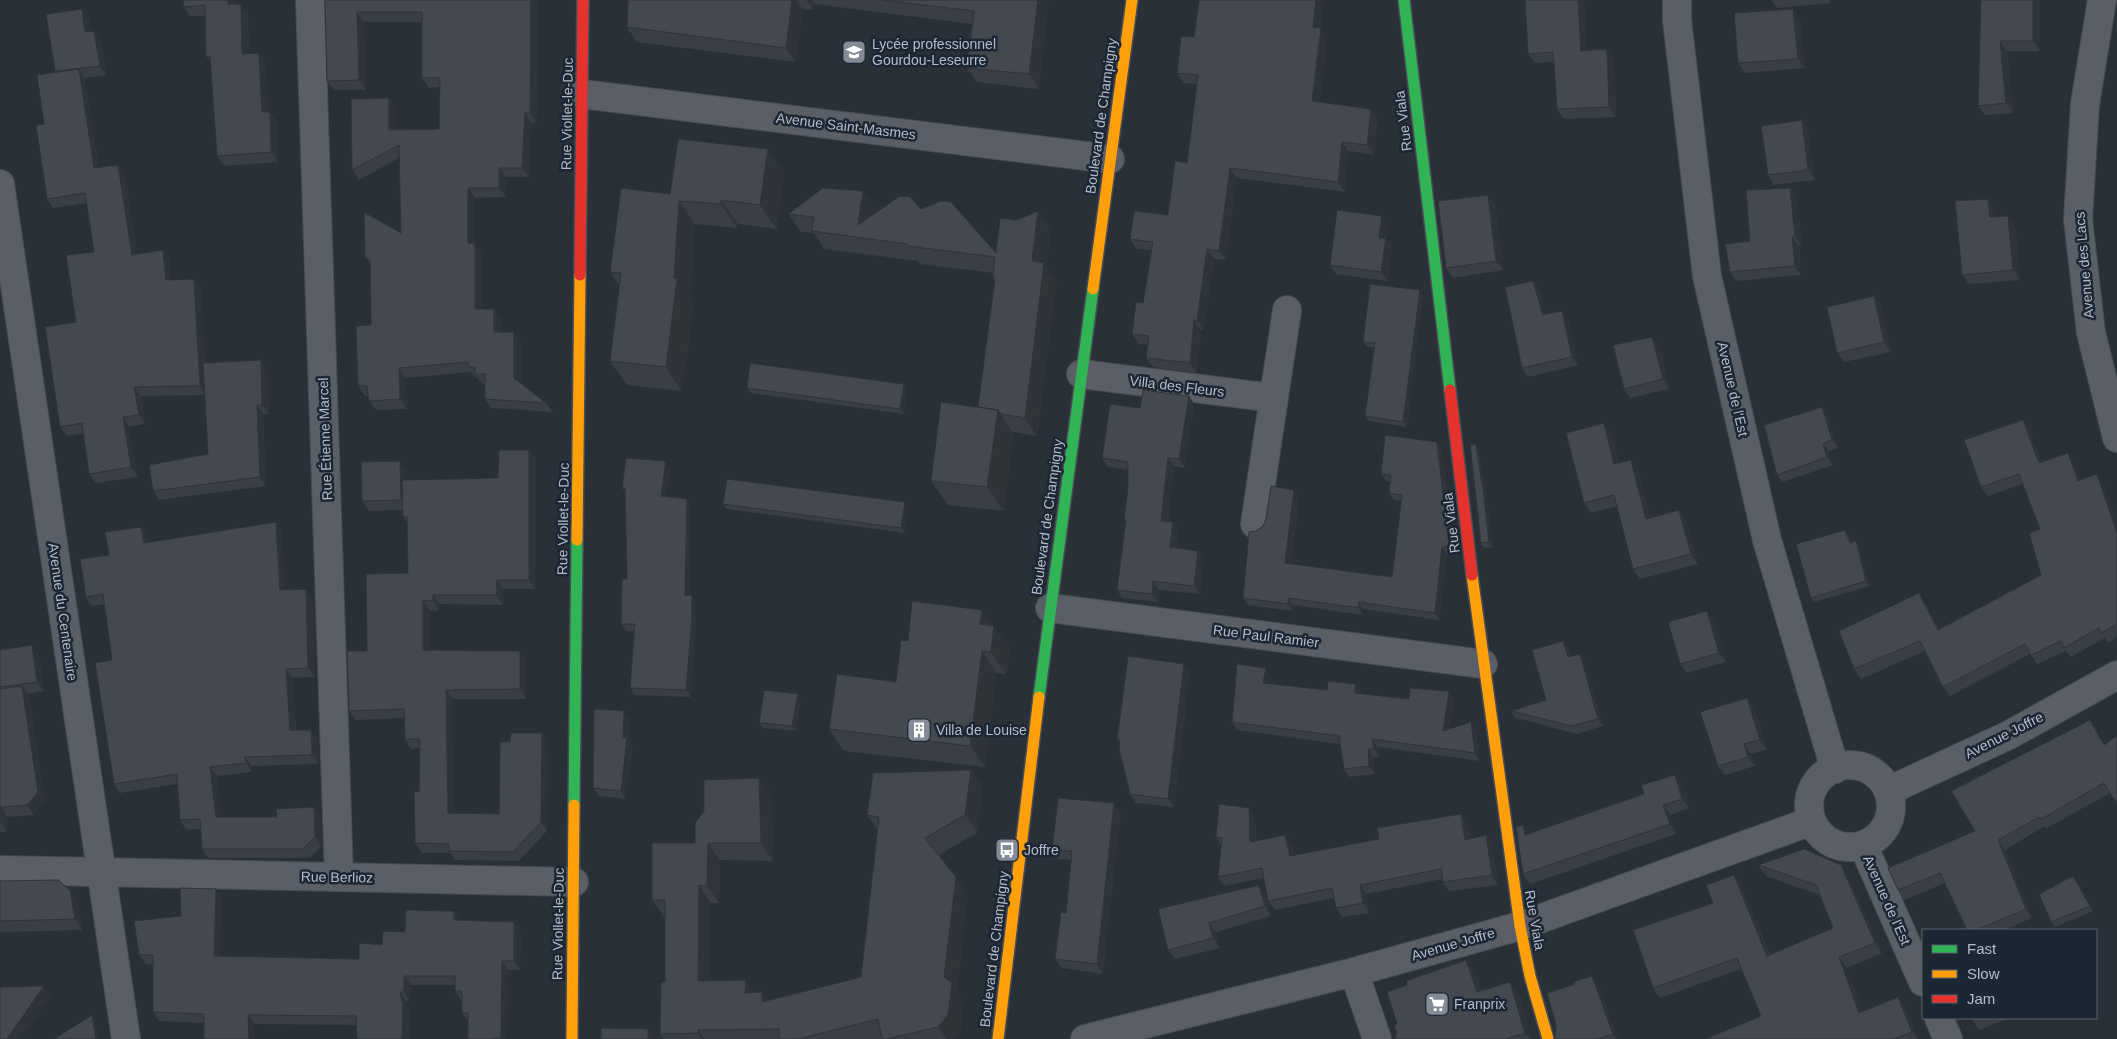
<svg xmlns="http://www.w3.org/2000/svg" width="2117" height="1039" font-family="Helvetica,sans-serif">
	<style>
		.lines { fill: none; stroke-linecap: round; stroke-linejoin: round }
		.street-casing { stroke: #484c53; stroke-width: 30 }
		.fast-casing { stroke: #484c53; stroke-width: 14 }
		.slow-casing { stroke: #484c53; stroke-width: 14 }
		.jam-casing { stroke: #484c53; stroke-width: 14 }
		.street { stroke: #5a5e66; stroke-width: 28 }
		.fast { stroke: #30b455; stroke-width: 11 }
		.slow { stroke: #ff9f0a; stroke-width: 11 }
		.jam { stroke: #e5322d; stroke-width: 11 }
		.wall { fill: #3a3f45 }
		.shaded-wall { fill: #303338 }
		.building { fill: #444950; stroke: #303338 }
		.labels { text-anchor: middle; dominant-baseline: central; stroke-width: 5; stroke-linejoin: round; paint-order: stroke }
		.poi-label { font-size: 14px; fill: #b4bcc9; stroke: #1d2633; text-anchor: start }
		.street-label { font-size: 14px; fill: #b4bcc9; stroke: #1d2633 }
	</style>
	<rect width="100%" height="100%" fill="#2a3038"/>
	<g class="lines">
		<!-- street casing -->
		<g class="street-casing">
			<path id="street" d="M 310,0 L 339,877
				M 1677,0 L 1677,20 L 1707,276 L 1767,540 L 1835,769
				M 2102,0 L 2085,104 L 2078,219 L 2091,333 L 2117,438
				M 582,94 L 1110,159
				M 0,184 L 126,1039
				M 1081,374 L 1274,398
				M 1255,524 L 1287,310
				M 1050,608 L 1483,664
				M1809 806a41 41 0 1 1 82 0a41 41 0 1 1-82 0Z
				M 1888,791 L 2009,735 L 2117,675
				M 1863,845 L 1923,982
				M 0,870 L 574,882
				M 1354,972 L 1377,1039
				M 1939,1018 L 1948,1039
				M 1085,1039 L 1354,972 L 1520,926 L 1812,821"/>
		</g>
		<!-- fast casing -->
		<g class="fast-casing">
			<path id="fast" d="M 1404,0 L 1450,390
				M 1039,697 L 1093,289
				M 574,805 L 577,540"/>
		</g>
		<!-- slow casing -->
		<g class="slow-casing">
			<path id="slow" d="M 1093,289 L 1132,0
				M 577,540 L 580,275
				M 1472,575 L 1520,926 L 1530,976 L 1548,1039
				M 572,1039 L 574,805
				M 998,1039 L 1039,697"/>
		</g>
		<!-- jam casing -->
		<g class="jam-casing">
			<path id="jam" d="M 580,275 L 583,0
				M 1450,390 L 1472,575"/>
		</g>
		<!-- street -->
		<use href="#street" class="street"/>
		<!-- fast -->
		<use href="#fast" class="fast"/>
		<!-- slow -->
		<use href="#slow" class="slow"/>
		<!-- jam -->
		<use href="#jam" class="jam"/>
	</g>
	<!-- wall -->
	<path class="wall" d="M 183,0 L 235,0 L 235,4 L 248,14 L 249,54 L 259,53 L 266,63 L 268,112 L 270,112 L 277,121 L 278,162 L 224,166 L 217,156 L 211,63 L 206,56 L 205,16 L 190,16 L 184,7 Z
		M 325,0 L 538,22 L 537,123 L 532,123 L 529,177 L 506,177 L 506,197 L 475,198 L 475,243 L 482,253 L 482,309 L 501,318 L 501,332 L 521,342 L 521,383 L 546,403 L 553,412 L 491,408 L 485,399 L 485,384 L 482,384 L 477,377 L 474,377 L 471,372 L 406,378 L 407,409 L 376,410 L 369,401 L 368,396 L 365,396 L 358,386 L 371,325 L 370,263 L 365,257 L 401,233 L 399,158 L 359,180 L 352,170 L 396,108 L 396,130 L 439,129 L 440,87 L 429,88 L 422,78 L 422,22 L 364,22 L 366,90 L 334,90 L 327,81 Z
		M 628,0 L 1049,0 L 1039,89 L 977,82 L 967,68 L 972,24 L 815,4 L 813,10 L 802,9 L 796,62 L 637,42 L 627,27 Z
		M 1199,0 L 1324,0 L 1320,28 L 1327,38 L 1320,102 L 1371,109 L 1378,118 L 1374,155 L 1348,151 L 1345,192 L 1237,178 L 1226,260 L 1214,259 L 1204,330 L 1201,330 L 1197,373 L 1153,367 L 1146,358 L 1148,345 L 1139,344 L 1132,334 L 1143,303 L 1151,250 L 1137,249 L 1130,239 L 1168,215 L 1187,163 L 1197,84 L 1184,83 L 1177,73 L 1194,37 Z
		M 1525,0 L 1583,0 L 1585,3 L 1587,50 L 1607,49 L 1614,59 L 1616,117 L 1564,119 L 1557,109 L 1554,62 L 1535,63 L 1528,54 Z
		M 1771,0 L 1829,0 L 1830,3 L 1777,8 Z
		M 1981,0 L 2040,0 L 2040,51 L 2007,51 L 2013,113 L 1985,115 L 1978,106 Z
		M 82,9 L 89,19 L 91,32 L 94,31 L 101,41 L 107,75 L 85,78 L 99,168 L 118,165 L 125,174 L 137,254 L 170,260 L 171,280 L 201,288 L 205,363 L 267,369 L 269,414 L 263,414 L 266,486 L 159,500 L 153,491 L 208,454 L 205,395 L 141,396 L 145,424 L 129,427 L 138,477 L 96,483 L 89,474 L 84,433 L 67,436 L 60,427 L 76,322 L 94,252 L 86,203 L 53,208 L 47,199 L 44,124 L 56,72 L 55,71 Z
		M 1793,9 L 1800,19 L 1805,68 L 1745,73 L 1738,63 Z
		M 1802,120 L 1808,130 L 1815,180 L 1774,185 L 1768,175 Z
		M 768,149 L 784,173 L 777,229 L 738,224 L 737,228 L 695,224 L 691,298 L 694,303 L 682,391 L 627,385 L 610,361 L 619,285 L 610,272 L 670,194 Z
		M 1790,188 L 1797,197 L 1802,246 L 1799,246 L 1801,275 L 1736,281 L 1730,272 L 1750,241 Z
		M 1988,199 L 1995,208 L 1996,217 L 2008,216 L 2015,225 L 2020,280 L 1969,284 L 1962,275 Z
		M 1495,204 L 1503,270 L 1453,278 L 1446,268 Z
		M 876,209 L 875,213 L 921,209 L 996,253 L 1017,220 L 1038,211 L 1051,229 L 1046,266 L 1057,281 L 1037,436 L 1013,432 L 1014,434 L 1004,511 L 948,505 L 931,481 L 978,407 L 995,281 L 993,278 L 993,273 L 920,264 L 918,261 L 824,249 L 814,233 L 801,232 L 788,214 Z
		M 1388,225 L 1386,239 L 1392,247 L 1388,281 L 1336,274 L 1330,265 Z
		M 1533,281 L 1539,289 L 1546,314 L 1562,311 L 1568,320 L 1578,365 L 1528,377 L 1522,368 Z
		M 1423,295 L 1407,427 L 1368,421 L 1365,416 L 1374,347 L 1367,347 L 1363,342 Z
		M 1874,296 L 1881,306 L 1891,352 L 1844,362 L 1837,353 Z
		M 1652,337 L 1659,346 L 1669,389 L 1630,398 L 1624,389 Z
		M 747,388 L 907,388 L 904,414 L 751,393 Z
		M 1189,396 L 1194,404 L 1185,468 L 1174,466 L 1168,522 L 1179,531 L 1177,548 L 1198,551 L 1204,560 L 1200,594 L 1159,590 L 1158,602 L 1122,598 L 1117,590 L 1125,521 L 1124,519 L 1128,488 L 1128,470 L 1108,467 L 1102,458 L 1140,408 Z
		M 1822,407 L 1827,415 L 1838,448 L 1828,451 L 1833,465 L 1782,482 L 1777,475 Z
		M 2030,429 L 2041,462 L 2074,462 L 2080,480 L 2097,474 L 2103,483 L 2117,524 L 2117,637 L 2108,643 L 2105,638 L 2071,657 L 2066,651 L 2037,664 L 2030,654 L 1950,696 L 1943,687 L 1925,651 L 1861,679 L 1854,669 L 1925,602 L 1939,629 L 2041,575 L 2040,529 L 2023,484 L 1988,496 L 1981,487 Z
		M 1611,433 L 1619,463 L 1638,470 L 1650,518 L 1686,520 L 1698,564 L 1640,579 L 1633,569 L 1617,506 L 1591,513 L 1584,503 Z
		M 1476,444 L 1479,449 L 1487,501 L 1493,547 L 1485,548 L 1481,543 Z
		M 1442,449 L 1454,553 L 1447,554 L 1439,620 L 1363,609 L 1363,615 L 1293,605 L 1293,611 L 1248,605 L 1243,598 L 1256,531 L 1263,526 L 1294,490 L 1299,497 L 1291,564 L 1392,577 L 1401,501 L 1394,500 L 1389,493 L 1391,481 L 1386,481 L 1381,474 Z
		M 529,450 L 536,459 L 535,589 L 503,589 L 503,605 L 439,604 L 439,610 L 430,611 L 430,650 L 526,660 L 526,699 L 452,699 L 454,813 L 499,814 L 510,742 L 542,733 L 548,743 L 547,831 L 519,861 L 455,860 L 450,853 L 422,853 L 415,843 L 419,792 L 420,748 L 411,749 L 405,739 L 404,718 L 356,720 L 349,711 L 367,651 L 408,573 L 407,523 L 403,517 L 403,510 L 369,511 L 362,501 L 400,461 L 407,471 L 407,480 L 498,478 Z
		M 670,467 L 666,497 L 687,499 L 691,506 L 690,595 L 692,595 L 696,602 L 696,623 L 691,697 L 635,695 L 630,688 L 634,631 L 626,631 L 621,624 L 627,579 L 625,492 L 622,488 Z
		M 905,502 L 908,507 L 905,533 L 726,509 L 723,504 Z
		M 141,527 L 148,536 L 149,542 L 282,532 L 285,590 L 306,589 L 313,599 L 315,677 L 293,678 L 296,730 L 317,739 L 318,764 L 252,766 L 252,772 L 217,776 L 221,817 L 277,817 L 314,807 L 320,816 L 321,846 L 310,858 L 208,858 L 202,849 L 201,829 L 186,830 L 180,820 L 177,784 L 120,793 L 114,784 L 112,660 L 105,604 L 92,606 L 86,597 L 109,555 Z
		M 1849,535 L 1851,542 L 1856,541 L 1859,546 L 1870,586 L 1814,602 L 1811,598 Z
		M 982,610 L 993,626 L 994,626 L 1010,648 L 1006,674 L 997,673 L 985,767 L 844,751 L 829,729 L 896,682 Z
		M 1714,620 L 1726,662 L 1687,673 L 1680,664 Z
		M 32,645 L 39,655 L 44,691 L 27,694 L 29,696 L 45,801 L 34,815 L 7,817 L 7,832 L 0,832 L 0,650 Z
		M 1569,649 L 1571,656 L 1580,654 L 1585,661 L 1603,726 L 1577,734 L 1516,718 L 1511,711 L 1546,700 Z
		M 1184,664 L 1190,672 L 1174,807 L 1136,803 L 1130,794 L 1120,743 L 1117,740 Z
		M 1271,676 L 1270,683 L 1327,690 L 1355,684 L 1361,691 L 1361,694 L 1409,699 L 1449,691 L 1454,699 L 1450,728 L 1477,730 L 1480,761 L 1378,747 L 1379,757 L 1373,757 L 1375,774 L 1349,777 L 1344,769 L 1340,744 L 1237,730 L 1232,722 Z
		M 1747,698 L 1754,707 L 1767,749 L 1751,754 L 1755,766 L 1725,775 L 1718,766 Z
		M 801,699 L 796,731 L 763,728 L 759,723 Z
		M 630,719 L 629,741 L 633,746 L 626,799 L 599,796 L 593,788 Z
		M 2090,720 L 2105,744 L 2117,736 L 2117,804 L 2110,793 L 2047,828 L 2045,826 L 2005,850 L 2032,918 L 2004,930 L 1967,930 L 1945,883 L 1904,900 L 1898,890 L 1975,831 Z
		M 971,770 L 983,787 L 978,832 L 939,855 L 956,877 L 968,894 L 957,991 L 964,1001 L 960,1033 L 955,1039 L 664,1039 L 660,1034 L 665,982 L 665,918 L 652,900 L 695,843 L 759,778 L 772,796 L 773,861 L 720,860 L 719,903 L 711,903 L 711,981 L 754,993 L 762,992 L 767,1000 L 861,977 L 878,830 L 867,815 Z
		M 1675,775 L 1682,784 L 1689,808 L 1670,815 L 1676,834 L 1530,884 L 1523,874 L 1523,825 L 1529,834 L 1644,794 Z
		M 1121,812 L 1103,974 L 1062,968 L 1055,959 L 1066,913 L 1071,860 L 1058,859 L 1052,850 Z
		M 1461,814 L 1468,824 L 1470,839 L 1486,835 L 1493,844 L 1498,885 L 1449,891 L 1443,882 L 1443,879 L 1366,894 L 1369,913 L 1342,917 L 1336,908 L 1334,898 L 1275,910 L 1268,901 L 1264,878 L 1224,886 L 1218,877 L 1221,845 L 1216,837 L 1255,817 L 1256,841 L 1292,844 L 1294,855 L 1379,839 Z
		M 1758,865 L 1841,865 L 1848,876 L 1882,953 L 1847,968 L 1862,1011 L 1898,997 L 1905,1007 L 1918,1039 L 1705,1039 L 1761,1016 L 1741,969 L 1660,998 L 1653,988 L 1713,903 L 1741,885 L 1770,955 L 1833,928 L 1819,895 L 1766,876 Z
		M 0,881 L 70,890 L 77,900 L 82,930 L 0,932 Z
		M 2077,881 L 2093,911 L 2055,927 L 2051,922 Z
		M 1259,885 L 1266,895 L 1271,916 L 1216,932 L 1220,948 L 1175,959 L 1168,950 Z
		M 222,898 L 220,956 L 359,959 L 405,932 L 454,911 L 460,920 L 514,922 L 521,931 L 520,970 L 508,970 L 507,1039 L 468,1039 L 468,1021 L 462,1013 L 462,1000 L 461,1000 L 455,991 L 455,985 L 411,985 L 410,1001 L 406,1001 L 410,1015 L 409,1039 L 357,1039 L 357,1025 L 255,1024 L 204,1023 L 159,1021 L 153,1012 L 153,964 L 146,964 L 139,955 L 181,916 Z
		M 1475,972 L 1481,991 L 1519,995 L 1532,1039 L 1392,1039 L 1396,1038 L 1397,1034 L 1397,1024 Z
		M 1592,976 L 1599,986 L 1618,1039 L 1554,1039 L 1573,985 Z
		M 1971,1018 L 2010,1018 L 1979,1030 Z"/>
	<!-- shaded-wall -->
	<path class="shaded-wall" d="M 228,0 L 235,0 L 235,14 L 228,4 Z
		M 531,0 L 538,0 L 537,123 L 530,114 Z
		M 792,0 L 796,0 L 802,9 L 796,62 L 786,48 Z
		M 807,0 L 812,0 L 815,4 L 813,10 Z
		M 1038,0 L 1049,0 L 1039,89 L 1029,74 Z
		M 1316,0 L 1324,0 L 1319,37 L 1313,27 Z
		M 1578,0 L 1583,0 L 1585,3 L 1588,60 L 1581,51 Z
		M 2033,0 L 2040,0 L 2040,51 L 2033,41 Z
		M 241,4 L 248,14 L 249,64 L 242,54 Z
		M 82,9 L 89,19 L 92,42 L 85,32 Z
		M 1793,9 L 1800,19 L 1805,68 L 1798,59 Z
		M 357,12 L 364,22 L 366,90 L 359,80 Z
		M 1321,28 L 1327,38 L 1319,111 L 1312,101 Z
		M 94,31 L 101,41 L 107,75 L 100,66 Z
		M 2000,41 L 2007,51 L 2013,113 L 2006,103 Z
		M 1607,49 L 1614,59 L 1616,117 L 1609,107 Z
		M 259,53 L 266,63 L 268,122 L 262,112 Z
		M 79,69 L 85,79 L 101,178 L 94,168 Z
		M 389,98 L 396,108 L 396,139 L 389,130 Z
		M 1371,109 L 1378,118 L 1374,155 L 1367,145 Z
		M 270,112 L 277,121 L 278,162 L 271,152 Z
		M 525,113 L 532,123 L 529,177 L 522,168 Z
		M 1802,120 L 1808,130 L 1815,180 L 1808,170 Z
		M 1342,142 L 1348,151 L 1345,192 L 1338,182 Z
		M 768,149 L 784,173 L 777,229 L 760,205 Z
		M 118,165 L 125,174 L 139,264 L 132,255 Z
		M 499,168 L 506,177 L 506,197 L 499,188 Z
		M 1230,168 L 1237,178 L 1226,260 L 1219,251 Z
		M 468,188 L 475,198 L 475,253 L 468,243 Z
		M 1790,188 L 1797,197 L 1802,246 L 1795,237 Z
		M 863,191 L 876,209 L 872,239 L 858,225 Z
		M 1488,195 L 1495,204 L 1503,270 L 1496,261 Z
		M 1988,199 L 1995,208 L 1997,227 L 1990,217 Z
		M 721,200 L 738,224 L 737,228 L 721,204 Z
		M 679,201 L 695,224 L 691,298 L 694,303 L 682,391 L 666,367 L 674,278 Z
		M 1038,211 L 1051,229 L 1046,266 L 1057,281 L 1037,436 L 1025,418 L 1032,261 Z
		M 1382,216 L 1388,225 L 1386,239 L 1392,247 L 1388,281 L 1381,272 L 1379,238 Z
		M 2008,216 L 2015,225 L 2020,280 L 2013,270 Z
		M 1792,237 L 1799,246 L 1801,275 L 1795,266 Z
		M 475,243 L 482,253 L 482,318 L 475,309 Z
		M 1207,249 L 1214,259 L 1204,330 L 1197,321 Z
		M 163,250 L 170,260 L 172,289 L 166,280 Z
		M 194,279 L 201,288 L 206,395 L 200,386 Z
		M 1533,281 L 1539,289 L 1549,323 L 1543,315 Z
		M 1420,290 L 1423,295 L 1407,427 L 1403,422 Z
		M 1874,296 L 1881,306 L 1891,352 L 1884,342 Z
		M 494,309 L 501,318 L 501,342 L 494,332 Z
		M 1562,311 L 1568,320 L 1578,365 L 1572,357 Z
		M 1194,320 L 1201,330 L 1197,373 L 1190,363 Z
		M 514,332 L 521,342 L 521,388 L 514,378 Z
		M 1652,337 L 1659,346 L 1669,389 L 1663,379 Z
		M 261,360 L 267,369 L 269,414 L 262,405 Z
		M 399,368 L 406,378 L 407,409 L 400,399 Z
		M 904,384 L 907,388 L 904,414 L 900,409 Z
		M 134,387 L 141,396 L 145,424 L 139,415 Z
		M 1189,396 L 1194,404 L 1185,468 L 1179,459 Z
		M 257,405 L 263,414 L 266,486 L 260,477 Z
		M 1822,407 L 1827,415 L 1838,448 L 1832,440 Z
		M 998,410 L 1014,434 L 1004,511 L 987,487 Z
		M 123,417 L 129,427 L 138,477 L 131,467 Z
		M 2023,420 L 2030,429 L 2045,472 L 2039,463 Z
		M 1604,423 L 1611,433 L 1621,474 L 1614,464 Z
		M 1437,442 L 1442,449 L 1454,553 L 1449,546 Z
		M 1476,444 L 1479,449 L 1487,501 L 1493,547 L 1489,542 Z
		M 1823,444 L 1828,451 L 1833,465 L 1827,457 Z
		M 529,450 L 536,459 L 535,589 L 529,580 Z
		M 2068,453 L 2074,462 L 2084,490 L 2078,481 Z
		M 1168,458 L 1174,466 L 1167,529 L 1161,521 Z
		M 1631,460 L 1638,470 L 1653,529 L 1646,519 Z
		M 400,461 L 407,471 L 408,510 L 401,500 Z
		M 666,461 L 670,467 L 665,503 L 661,496 Z
		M 2097,474 L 2103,483 L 2117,524 L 2117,533 Z
		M 1294,490 L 1299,497 L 1290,570 L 1285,563 Z
		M 687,499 L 691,506 L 690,602 L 685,595 Z
		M 905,502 L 908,507 L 905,533 L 901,528 Z
		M 1679,510 L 1686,520 L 1698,564 L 1691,554 Z
		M 276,522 L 282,532 L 286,600 L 280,590 Z
		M 1173,522 L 1179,531 L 1176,556 L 1170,547 Z
		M 141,527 L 148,536 L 150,552 L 144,543 Z
		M 1845,530 L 1849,535 L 1854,548 L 1850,543 Z
		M 1856,541 L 1859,546 L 1870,586 L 1866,581 Z
		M 1442,547 L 1447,554 L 1439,620 L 1435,613 Z
		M 1198,551 L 1204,560 L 1200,594 L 1194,586 Z
		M 497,580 L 503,589 L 503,605 L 496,595 Z
		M 1153,581 L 1159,590 L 1158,602 L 1152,594 Z
		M 306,589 L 313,599 L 315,677 L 308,668 Z
		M 1919,593 L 1925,602 L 1944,639 L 1938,630 Z
		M 433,595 L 439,604 L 439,610 L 433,600 Z
		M 692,595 L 696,602 L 696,623 L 691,697 L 686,690 Z
		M 1288,598 L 1293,605 L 1293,611 L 1288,604 Z
		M 423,601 L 430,611 L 430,659 L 423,650 Z
		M 1358,602 L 1363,609 L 1363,615 L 1359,608 Z
		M 982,610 L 994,628 L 994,626 L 1010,648 L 1006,674 L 991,652 L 980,624 Z
		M 1707,611 L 1714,620 L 1726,662 L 1719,653 Z
		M 1563,641 L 1569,649 L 1573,664 L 1568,657 Z
		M 32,645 L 39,655 L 44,691 L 37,682 Z
		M 520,651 L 526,660 L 526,699 L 520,689 Z
		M 982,651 L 997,673 L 985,767 L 970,746 Z
		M 1580,654 L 1585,661 L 1603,726 L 1598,719 Z
		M 1184,664 L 1190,672 L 1174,807 L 1168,799 Z
		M 1266,668 L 1271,676 L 1269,691 L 1263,683 Z
		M 286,669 L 293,678 L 296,739 L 290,730 Z
		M 1355,684 L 1361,691 L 1360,701 L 1355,693 Z
		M 22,686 L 29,696 L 45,801 L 34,815 L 27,805 Z
		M 446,690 L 452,699 L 455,822 L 448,813 Z
		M 1449,691 L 1454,699 L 1449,738 L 1443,731 Z
		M 798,694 L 801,699 L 796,731 L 792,726 Z
		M 1747,698 L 1754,707 L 1767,749 L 1760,740 Z
		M 624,711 L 630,719 L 629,741 L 633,746 L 626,799 L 621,791 Z
		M 2090,720 L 2096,729 L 2111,754 L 2104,745 Z
		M 1471,722 L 1477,730 L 1480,761 L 1475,753 Z
		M 311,730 L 317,739 L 318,764 L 312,755 Z
		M 542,733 L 548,743 L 547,831 L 541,822 Z
		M 1372,739 L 1378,747 L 1379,757 L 1374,749 Z
		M 1744,744 L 1751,754 L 1755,766 L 1748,757 Z
		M 1368,749 L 1373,757 L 1375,774 L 1369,766 Z
		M 245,757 L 252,766 L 252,772 L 246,763 Z
		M 210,767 L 217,776 L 222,827 L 216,817 Z
		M 971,770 L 983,787 L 978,832 L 965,815 Z
		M 1675,775 L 1682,784 L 1689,808 L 1682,799 Z
		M 759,778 L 772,796 L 773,861 L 761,843 Z
		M 1114,803 L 1121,812 L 1103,974 L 1097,964 Z
		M 1663,805 L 1670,815 L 1676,834 L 1670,824 Z
		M 1,807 L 7,817 L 7,832 L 1,823 Z
		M 314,807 L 320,816 L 321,846 L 315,837 Z
		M 1249,808 L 1255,817 L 1256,851 L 1250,842 Z
		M 1461,814 L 1468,824 L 1472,849 L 1465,840 Z
		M 1523,825 L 1530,835 L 1525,835 Z
		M 1285,835 L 1292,844 L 1296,865 L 1290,856 Z
		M 1486,835 L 1493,844 L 1498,885 L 1492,875 Z
		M 1998,840 L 2005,850 L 2032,918 L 2026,909 Z
		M 708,843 L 720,860 L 719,903 L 707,886 Z
		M 1841,865 L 1848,876 L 1882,953 L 1875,943 Z
		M 1734,875 L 1741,885 L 1774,967 L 1767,956 Z
		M 2073,876 L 2077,881 L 2093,911 L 2090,906 Z
		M 956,877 L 968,894 L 957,991 L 964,1001 L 960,1033 L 955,1039 L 947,1039 L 938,1027 Z
		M 699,885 L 711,903 L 711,999 L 698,981 Z
		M 1259,885 L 1266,895 L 1271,916 L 1265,906 Z
		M 1360,885 L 1366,894 L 1369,913 L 1363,903 Z
		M 216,889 L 222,898 L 220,965 L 214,956 Z
		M 70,890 L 77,900 L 82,930 L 75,919 Z
		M 454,911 L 461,920 L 454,920 Z
		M 514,922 L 521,931 L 520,970 L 514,961 Z
		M 1209,923 L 1216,932 L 1220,948 L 1213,938 Z
		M 1839,957 L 1847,968 L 1866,1023 L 1859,1013 Z
		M 1466,960 L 1475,972 L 1486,1005 L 1477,992 Z
		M 502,961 L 508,970 L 507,1039 L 502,1039 L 501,1038 Z
		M 404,976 L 411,985 L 410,1001 L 404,992 Z
		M 1592,976 L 1599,986 L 1618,1039 L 1616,1039 L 1613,1034 Z
		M 746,980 L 758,998 L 745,993 Z
		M 1510,982 L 1519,995 L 1532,1039 L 1530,1039 L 1525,1033 Z
		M 44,986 L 51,996 L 21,1039 L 7,1039 Z
		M 400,992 L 406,1001 L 410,1015 L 409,1039 L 402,1039 Z
		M 762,992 L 774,1010 L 762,1002 Z
		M 1898,997 L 1905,1007 L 1918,1039 L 1917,1039 L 1912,1032 Z
		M 92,1015 L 95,1020 L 98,1039 L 96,1039 Z
		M 248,1015 L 255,1024 L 255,1039 L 249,1039 Z
		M 648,1029 L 654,1037 L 654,1039 L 648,1039 Z
		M 698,1030 L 704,1039 L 702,1039 L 698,1033 Z"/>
	<!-- building -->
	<path class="building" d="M 183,0 L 228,0 L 228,4 L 241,4 L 242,54 L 259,53 L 262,112 L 270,112 L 271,152 L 217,156 L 210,56 L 206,56 L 205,5 L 184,7 Z
		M 325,0 L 531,0 L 530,114 L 525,113 L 522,168 L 499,168 L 499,188 L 468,188 L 468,243 L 475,243 L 475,309 L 494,309 L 494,332 L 514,332 L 514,378 L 546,403 L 485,399 L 485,374 L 475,374 L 475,367 L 468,367 L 468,362 L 399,368 L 400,399 L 369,401 L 367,386 L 358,386 L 356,326 L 371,325 L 370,260 L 365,257 L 364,212 L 401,233 L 399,145 L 352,170 L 351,99 L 389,98 L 389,130 L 439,129 L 440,78 L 422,78 L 422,12 L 357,12 L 359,80 L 327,81 Z
		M 628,0 L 792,0 L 786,48 L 627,27 Z
		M 883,0 L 1038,0 L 1029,74 L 967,68 L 974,11 Z
		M 1199,0 L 1316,0 L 1313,27 L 1321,28 L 1312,101 L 1371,109 L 1367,145 L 1342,142 L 1338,182 L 1230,168 L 1219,251 L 1207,249 L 1197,321 L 1194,320 L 1190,363 L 1146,358 L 1149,336 L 1132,334 L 1136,302 L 1143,303 L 1153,242 L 1130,239 L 1134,211 L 1168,215 L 1175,161 L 1187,163 L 1198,75 L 1177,73 L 1181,36 L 1194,37 Z
		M 1525,0 L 1578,0 L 1581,51 L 1607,49 L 1609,107 L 1557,109 L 1553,52 L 1528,54 Z
		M 1981,0 L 2033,0 L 2033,41 L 2000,41 L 2006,103 L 1978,106 Z
		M 82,9 L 85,32 L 94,31 L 100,66 L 55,71 L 46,14 Z
		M 1793,9 L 1798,59 L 1738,63 L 1734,13 Z
		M 79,69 L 94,168 L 118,165 L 132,255 L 163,250 L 166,280 L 194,279 L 200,386 L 134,387 L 139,415 L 123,417 L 131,467 L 89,474 L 82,423 L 60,427 L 45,327 L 76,322 L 66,255 L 94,252 L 85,193 L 47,199 L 36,125 L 44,124 L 37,75 Z
		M 1802,120 L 1808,170 L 1768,175 L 1761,126 Z
		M 678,139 L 768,149 L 760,205 L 721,200 L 721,204 L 679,201 L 674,278 L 677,279 L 666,367 L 610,361 L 621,273 L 610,272 L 621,188 L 670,194 Z
		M 823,188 L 863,191 L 858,225 L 900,196 L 910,197 L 921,209 L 941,201 L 951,202 L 996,253 L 1000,218 L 1017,220 L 1038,211 L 1032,261 L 1044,263 L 1025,418 L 1001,414 L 998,410 L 978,407 L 995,278 L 993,278 L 995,257 L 907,246 L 907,244 L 812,231 L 814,217 L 788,214 Z
		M 1790,188 L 1795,237 L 1792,237 L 1795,266 L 1730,272 L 1725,244 L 1750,241 L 1746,190 Z
		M 1488,195 L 1496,261 L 1446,268 L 1438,201 Z
		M 1988,199 L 1990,217 L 2008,216 L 2013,270 L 1962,275 L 1955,201 Z
		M 1337,210 L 1382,216 L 1379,238 L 1386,238 L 1381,272 L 1330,265 Z
		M 1533,281 L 1543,315 L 1562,311 L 1572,357 L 1522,368 L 1505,287 Z
		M 1370,284 L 1420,290 L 1403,422 L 1365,416 L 1375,343 L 1363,342 Z
		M 1874,296 L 1884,342 L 1837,353 L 1827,307 Z
		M 1652,337 L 1663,379 L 1624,389 L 1613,345 Z
		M 261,360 L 262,405 L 257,405 L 260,477 L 153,491 L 149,465 L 208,454 L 203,363 Z
		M 750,363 L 904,384 L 900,409 L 747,388 Z
		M 1143,390 L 1189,396 L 1179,459 L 1168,458 L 1161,521 L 1173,522 L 1170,547 L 1198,551 L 1194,586 L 1153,581 L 1152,594 L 1117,590 L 1126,519 L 1124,519 L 1128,488 L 1128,462 L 1102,458 L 1110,404 L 1140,408 Z
		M 941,402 L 998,410 L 987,487 L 931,481 Z
		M 1822,407 L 1832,440 L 1823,444 L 1827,457 L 1777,475 L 1764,425 Z
		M 2023,420 L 2039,463 L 2068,453 L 2078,481 L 2097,474 L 2117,533 L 2117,624 L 2101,633 L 2099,628 L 2064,648 L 2061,641 L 2031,655 L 2025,644 L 1943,687 L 1920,641 L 1854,669 L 1839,631 L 1919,593 L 1938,630 L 2041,575 L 2029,533 L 2040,529 L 2019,474 L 1981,487 L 1964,440 Z
		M 1604,423 L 1614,464 L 1631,460 L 1646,519 L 1679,510 L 1691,554 L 1633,569 L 1614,495 L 1584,503 L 1566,433 Z
		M 1385,435 L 1437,442 L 1449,546 L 1442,547 L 1435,613 L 1358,602 L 1359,608 L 1288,598 L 1288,604 L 1243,598 L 1249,532 L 1256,531 L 1263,526 L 1266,519 L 1271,486 L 1294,490 L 1285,563 L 1392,577 L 1402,495 L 1389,493 L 1391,475 L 1381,474 Z
		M 1476,444 L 1484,496 L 1489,542 L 1481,543 L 1470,445 Z
		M 499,450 L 529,450 L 529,580 L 497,580 L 496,595 L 433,595 L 433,600 L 423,601 L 423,650 L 520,651 L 520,689 L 446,690 L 448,813 L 499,814 L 500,742 L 510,742 L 511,733 L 542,733 L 541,822 L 513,852 L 449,851 L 449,844 L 415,843 L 414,791 L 419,792 L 420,739 L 405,739 L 404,709 L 349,711 L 347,651 L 367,651 L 366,574 L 408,573 L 407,517 L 403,517 L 402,480 L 498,478 Z
		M 626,458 L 666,461 L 661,496 L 687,499 L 685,595 L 692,595 L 692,616 L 686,690 L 630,688 L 635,624 L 621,624 L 622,579 L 627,579 L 625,488 L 622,488 Z
		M 400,461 L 401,500 L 362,501 L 361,462 Z
		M 727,479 L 905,502 L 901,528 L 723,504 Z
		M 276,522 L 280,590 L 306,589 L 308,668 L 286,669 L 290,730 L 311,730 L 312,755 L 245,757 L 246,763 L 210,767 L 216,817 L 277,817 L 276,809 L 314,807 L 315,837 L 303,849 L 202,849 L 200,819 L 180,820 L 177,774 L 114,784 L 95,663 L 112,660 L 103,594 L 86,597 L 80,559 L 109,555 L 105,532 L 141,527 L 144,543 Z
		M 1845,530 L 1850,543 L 1856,541 L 1866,581 L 1811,598 L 1796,544 Z
		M 912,601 L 982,610 L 980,624 L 994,626 L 991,652 L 982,651 L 970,746 L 829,729 L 837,674 L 896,682 L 901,640 L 908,641 Z
		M 1707,611 L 1719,653 L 1680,664 L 1668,622 Z
		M 1563,641 L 1568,657 L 1580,654 L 1598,719 L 1571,726 L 1511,711 L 1546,700 L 1532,650 Z
		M 32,645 L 37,682 L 0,687 L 0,650 Z
		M 1128,656 L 1184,664 L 1168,799 L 1130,794 L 1119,749 L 1120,740 L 1117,740 Z
		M 1237,664 L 1266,668 L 1263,683 L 1327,690 L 1328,681 L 1355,684 L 1355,693 L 1409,699 L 1410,688 L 1449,691 L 1443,731 L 1471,722 L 1475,753 L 1372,739 L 1374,749 L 1368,749 L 1369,766 L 1344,769 L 1339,736 L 1232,722 Z
		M 22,686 L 38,792 L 27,805 L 1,807 L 1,823 L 0,823 L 0,689 Z
		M 764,690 L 798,694 L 792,726 L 759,723 Z
		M 1747,698 L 1760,740 L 1744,744 L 1748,757 L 1718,766 L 1700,712 Z
		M 594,709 L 624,711 L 623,738 L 627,738 L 621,791 L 593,788 Z
		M 2090,720 L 2104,745 L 2117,736 L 2117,801 L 2116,802 L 2104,783 L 2041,819 L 2039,817 L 1998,840 L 2026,909 L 1976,930 L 1967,930 L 1940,873 L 1898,890 L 1888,868 L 1975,831 L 1951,791 Z
		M 971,770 L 965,815 L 925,838 L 956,877 L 944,977 L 952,983 L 948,1015 L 938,1027 L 887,1039 L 882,1039 L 878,1019 L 798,1039 L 779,1039 L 779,1029 L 698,1030 L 698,1033 L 660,1034 L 661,982 L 665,982 L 665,900 L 652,900 L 652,843 L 695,843 L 695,823 L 704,811 L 704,780 L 759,778 L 761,843 L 708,843 L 707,886 L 699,885 L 698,981 L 746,980 L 745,993 L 762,992 L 762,1002 L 861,977 L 879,817 L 867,815 L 873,773 Z
		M 1675,775 L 1682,799 L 1663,805 L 1670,824 L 1523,874 L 1516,827 L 1523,825 L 1525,835 L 1644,794 L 1641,785 Z
		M 1058,798 L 1114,803 L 1097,964 L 1055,959 L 1061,912 L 1066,913 L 1072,851 L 1052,850 Z
		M 1219,804 L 1249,808 L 1250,842 L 1285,835 L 1290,856 L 1379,839 L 1377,828 L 1461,814 L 1465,840 L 1486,835 L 1492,875 L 1443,882 L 1441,869 L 1360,885 L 1363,903 L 1336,908 L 1332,888 L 1268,901 L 1262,868 L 1218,877 L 1222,838 L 1216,837 Z
		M 1804,849 L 1841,865 L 1875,943 L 1839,957 L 1859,1013 L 1898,997 L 1912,1032 L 1894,1039 L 1705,1039 L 1761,1016 L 1737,958 L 1653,988 L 1633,930 L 1713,903 L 1706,885 L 1734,875 L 1767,956 L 1833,928 L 1816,885 L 1758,865 Z
		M 2073,876 L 2090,906 L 2051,922 L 2039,894 Z
		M 58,880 L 70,890 L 75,919 L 0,921 L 0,881 Z
		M 1259,885 L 1265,906 L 1209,923 L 1213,938 L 1168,950 L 1158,909 Z
		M 180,888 L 216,889 L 214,956 L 359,959 L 359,943 L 382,945 L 383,931 L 405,932 L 406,910 L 454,911 L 454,920 L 514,922 L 514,961 L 502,961 L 501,1038 L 494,1038 L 494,1039 L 468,1039 L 468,1013 L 462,1013 L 462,991 L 455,991 L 455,976 L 404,976 L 404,992 L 400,992 L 403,1006 L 402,1039 L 357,1039 L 356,1016 L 248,1015 L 249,1039 L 204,1039 L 204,1014 L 153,1012 L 153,955 L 139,955 L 134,921 L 181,916 Z
		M 1466,960 L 1477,992 L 1510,982 L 1525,1033 L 1506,1039 L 1392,1039 L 1396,1038 L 1395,1035 L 1397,1034 L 1394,1025 L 1397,1024 L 1387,992 L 1407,985 L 1406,981 Z
		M 1592,976 L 1613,1034 L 1598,1039 L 1554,1039 L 1554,1038 L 1556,1033 L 1556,1025 L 1547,993 L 1573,985 L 1575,981 Z
		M 44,986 L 7,1039 L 0,1039 L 0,987 Z
		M 92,1015 L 96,1039 L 54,1039 Z
		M 1971,1018 L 1978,1018 L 1972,1020 Z
		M 601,1028 L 648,1029 L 648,1039 L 601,1039 Z"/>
	<!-- icons -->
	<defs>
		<g id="school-square" transform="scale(1.25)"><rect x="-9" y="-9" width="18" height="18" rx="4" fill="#848b96" stroke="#1d2633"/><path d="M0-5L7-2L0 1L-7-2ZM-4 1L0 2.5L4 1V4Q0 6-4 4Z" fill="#fff"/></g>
		<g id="building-square" transform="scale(1.25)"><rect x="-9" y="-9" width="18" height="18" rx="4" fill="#848b96" stroke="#1d2633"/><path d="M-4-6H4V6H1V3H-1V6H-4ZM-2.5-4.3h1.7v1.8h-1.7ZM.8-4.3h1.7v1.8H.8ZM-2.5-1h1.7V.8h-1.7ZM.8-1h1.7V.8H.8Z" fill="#fff"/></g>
		<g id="bus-square" transform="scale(1.25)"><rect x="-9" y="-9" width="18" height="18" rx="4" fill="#848b96" stroke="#1d2633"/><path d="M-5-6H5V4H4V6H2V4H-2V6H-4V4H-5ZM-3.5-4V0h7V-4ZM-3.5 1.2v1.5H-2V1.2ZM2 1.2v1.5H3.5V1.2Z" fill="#fff"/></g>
		<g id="supermarket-square" transform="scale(1.25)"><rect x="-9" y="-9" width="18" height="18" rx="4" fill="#848b96" stroke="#1d2633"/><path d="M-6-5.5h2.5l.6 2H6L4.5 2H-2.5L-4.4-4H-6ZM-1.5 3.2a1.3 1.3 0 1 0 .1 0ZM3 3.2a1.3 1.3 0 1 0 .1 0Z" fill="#fff"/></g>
	</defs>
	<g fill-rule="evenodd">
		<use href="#school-square" x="854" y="52"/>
		<use href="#building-square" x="919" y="730"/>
		<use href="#bus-square" x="1007" y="850"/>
		<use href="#supermarket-square" x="1437" y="1004"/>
	</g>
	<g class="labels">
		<!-- poi labels -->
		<g class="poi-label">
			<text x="872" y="44">Lycée professionnel<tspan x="872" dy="16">Gourdou-Leseurre</tspan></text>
			<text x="936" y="730">Villa de Louise</text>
			<text x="1024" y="850">Joffre</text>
			<text x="1454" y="1004">Franprix</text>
		</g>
		<!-- street labels -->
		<g class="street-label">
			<text transform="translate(567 114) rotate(-89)">Rue Viollet-le-Duc</text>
			<text transform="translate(1101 116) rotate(-82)">Boulevard de Champigny</text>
			<text transform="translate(1403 121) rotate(-97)">Rue Viala</text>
			<text transform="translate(846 126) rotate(7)">Avenue Saint-Masmes</text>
			<text transform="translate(2084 265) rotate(-95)">Avenue des Lacs</text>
			<text transform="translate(1177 386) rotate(7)">Villa des Fleurs</text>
			<text transform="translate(1733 389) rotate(77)">Avenue de l'Est</text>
			<text transform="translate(325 439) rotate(-92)">Rue Étienne Marcel</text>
			<text transform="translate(1047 517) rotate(-82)">Boulevard de Champigny</text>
			<text transform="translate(563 519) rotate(-89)">Rue Viollet-le-Duc</text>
			<text transform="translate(1451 523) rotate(-97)">Rue Viala</text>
			<text transform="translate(63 612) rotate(82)">Avenue du Centenaire</text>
			<text transform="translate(1266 636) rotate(7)">Rue Paul Ramier</text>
			<text transform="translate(2004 735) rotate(-27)">Avenue Joffre</text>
			<text transform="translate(337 877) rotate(1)">Rue Berlioz</text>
			<text transform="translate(1887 900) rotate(66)">Avenue de l'Est</text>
			<text transform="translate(1535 920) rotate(80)">Rue Viala</text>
			<text transform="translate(558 924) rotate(-89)">Rue Viollet-le-Duc</text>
			<text transform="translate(1453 944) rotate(-16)">Avenue Joffre</text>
			<text transform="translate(994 949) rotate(-83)">Boulevard de Champigny</text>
		</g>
	</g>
	<!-- legend -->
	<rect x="1922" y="929" width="175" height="90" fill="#1d2633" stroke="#59626f"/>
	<rect x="1932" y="945" width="25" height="8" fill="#30b455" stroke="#59626f"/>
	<text x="1967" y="954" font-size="15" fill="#b4bcc9">Fast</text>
	<rect x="1932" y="970" width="25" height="8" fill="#ff9f0a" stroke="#59626f"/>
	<text x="1967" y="979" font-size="15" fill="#b4bcc9">Slow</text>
	<rect x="1932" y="995" width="25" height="8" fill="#e5322d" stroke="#59626f"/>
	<text x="1967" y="1004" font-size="15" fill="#b4bcc9">Jam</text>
</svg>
